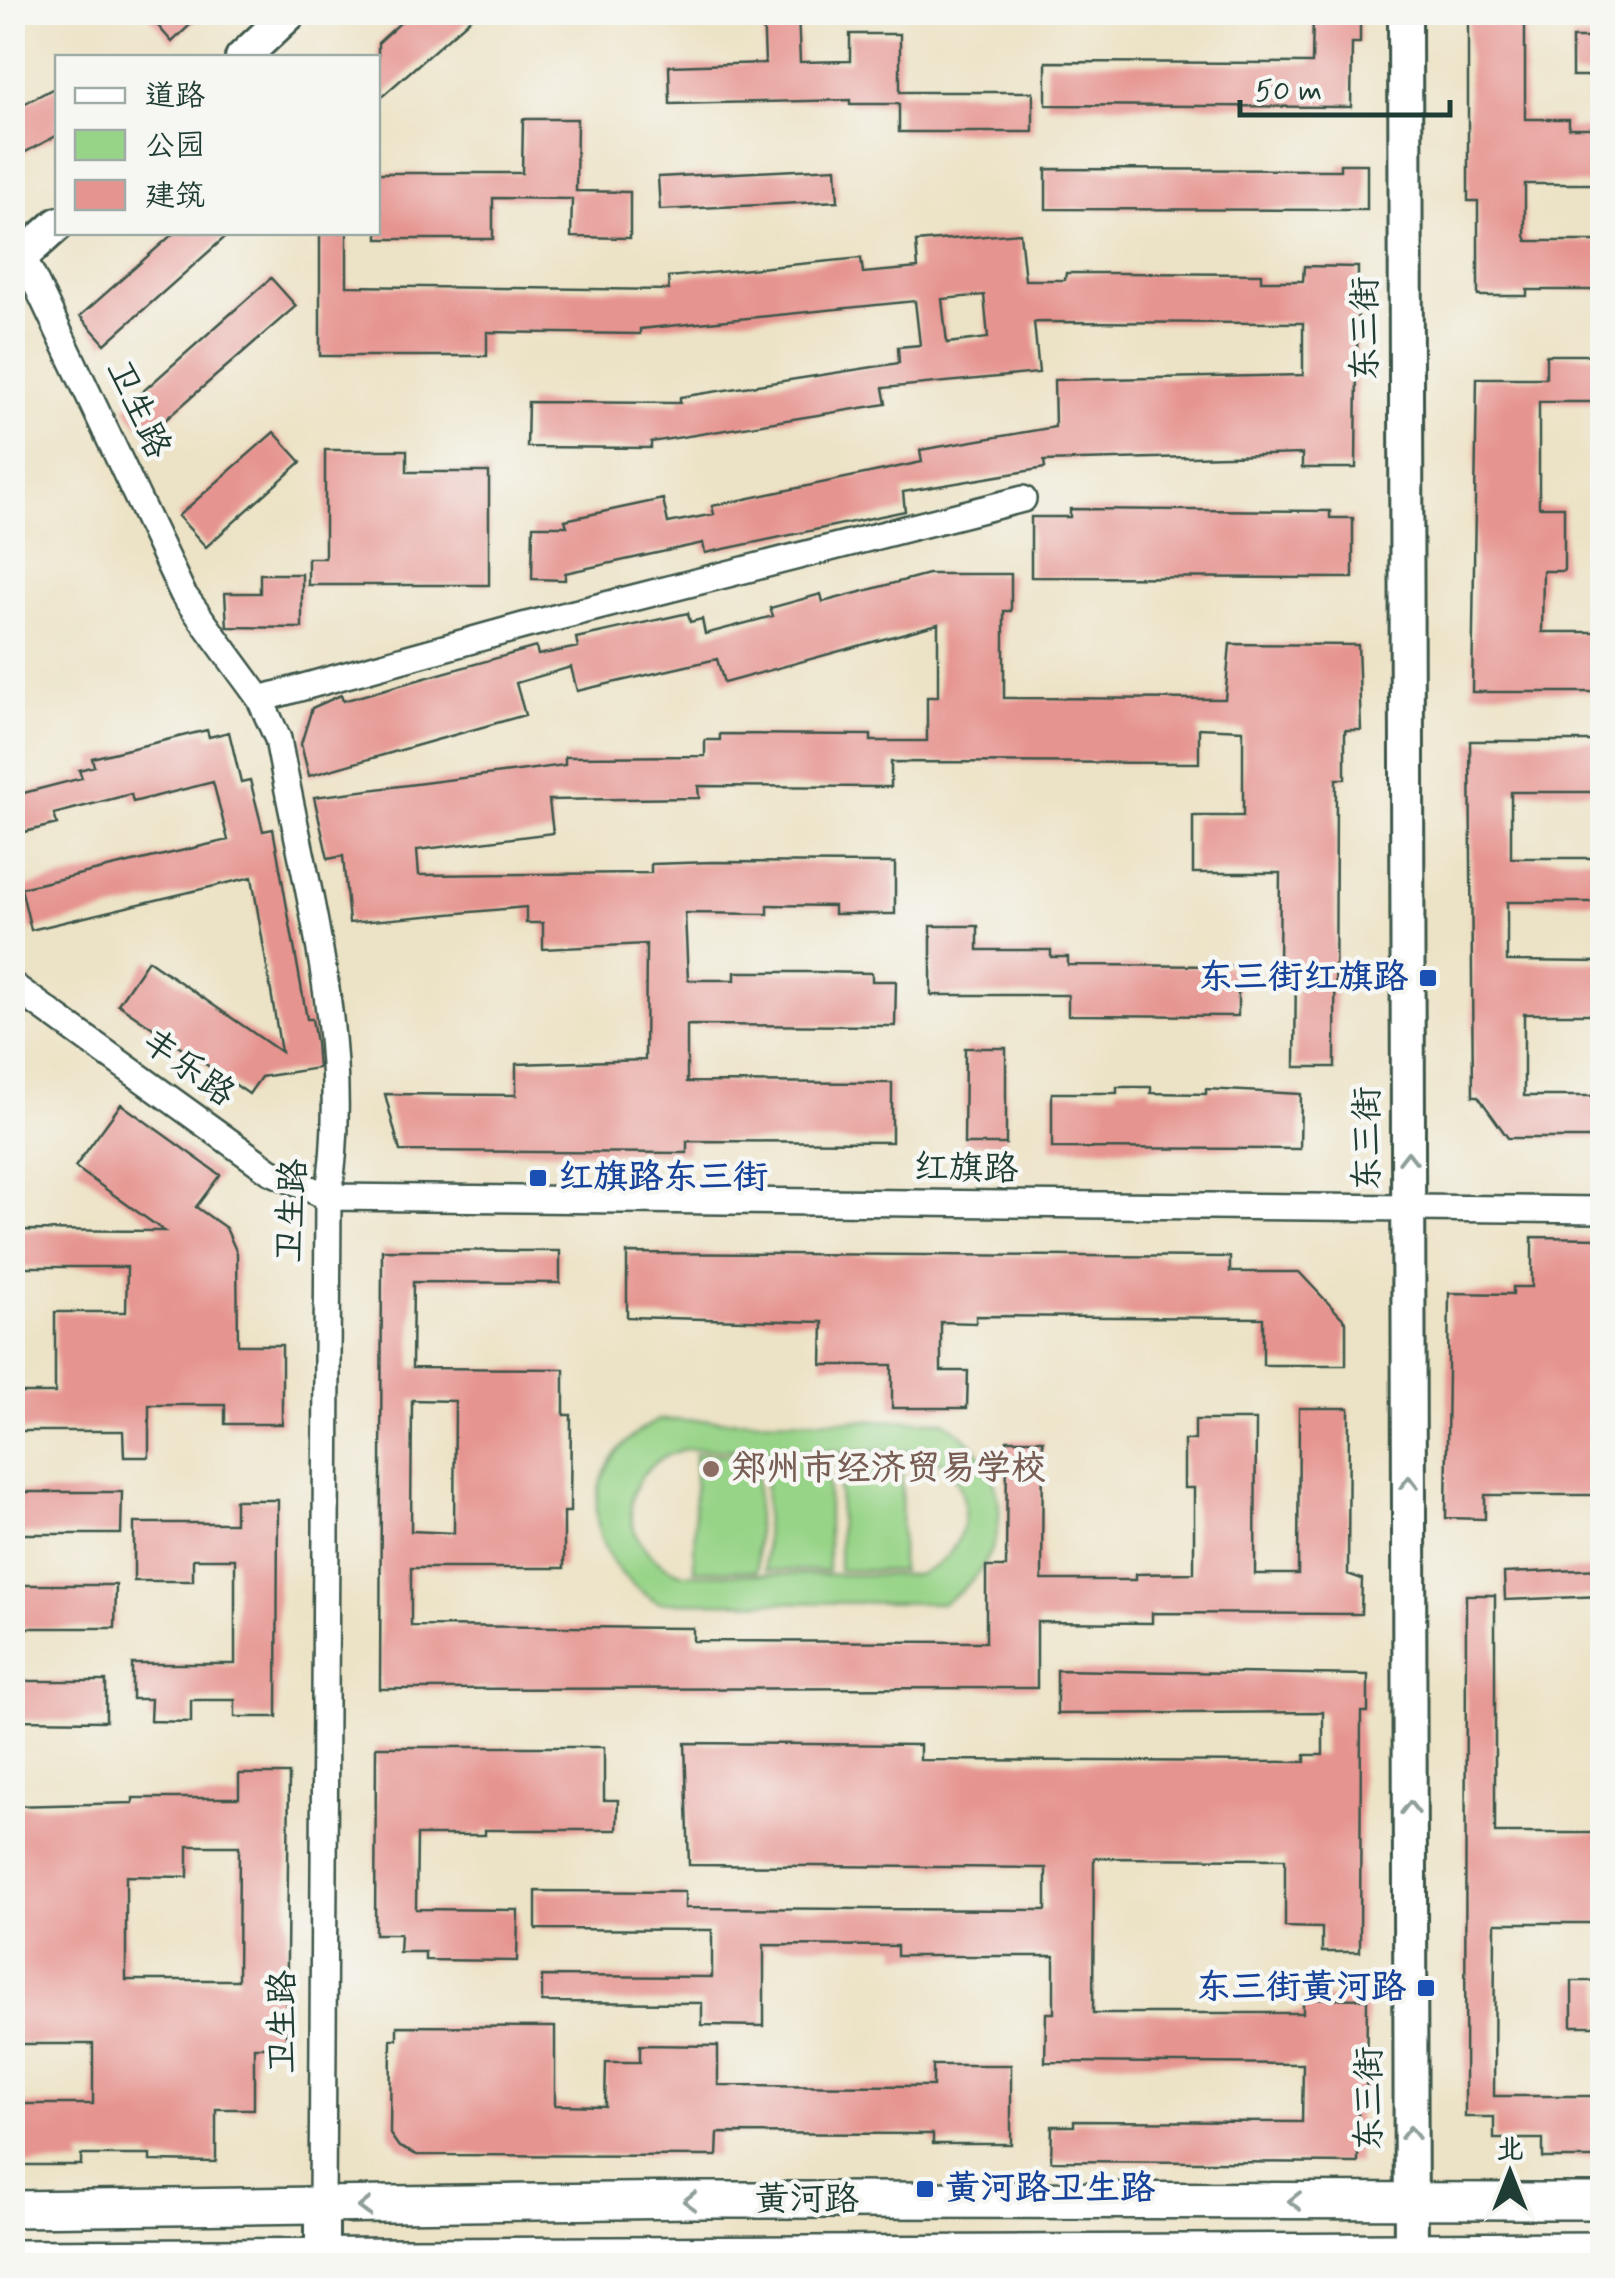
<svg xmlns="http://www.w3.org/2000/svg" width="1615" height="2278" font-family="Mynerve,'LXGW WenKai TC',sans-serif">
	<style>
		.green { fill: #98d488; stroke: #5c885e; stroke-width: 2.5; fill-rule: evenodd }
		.building { fill: #e69490; fill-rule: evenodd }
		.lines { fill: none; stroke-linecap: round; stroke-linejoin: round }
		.minor-casing { stroke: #3e564a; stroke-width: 30 }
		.tertiary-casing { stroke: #3e564a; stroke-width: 38 }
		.secondary-casing { stroke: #3e564a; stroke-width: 40 }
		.minor { stroke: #fff; stroke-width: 25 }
		.tertiary { stroke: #fff; stroke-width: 32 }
		.secondary { stroke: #fff; stroke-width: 35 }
		.oneway { stroke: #8f9e9a }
		.transit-dot { fill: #1a4fb4; stroke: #f6f6f2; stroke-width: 4 }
		.education-dot { fill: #8d6e63; stroke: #f6f6f2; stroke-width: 4 }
		.labels { text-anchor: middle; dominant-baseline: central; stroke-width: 9; stroke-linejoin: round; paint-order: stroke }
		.street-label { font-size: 35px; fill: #1f3d34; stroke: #f6f6f2 }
		.transit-label { font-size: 35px; font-weight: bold; fill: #164399; stroke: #f6f6f2; text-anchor: end }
		.education-label { font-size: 35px; font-weight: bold; fill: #785e54; stroke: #f6f6f2; text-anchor: start }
	</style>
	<rect width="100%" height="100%" fill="#f6f6f2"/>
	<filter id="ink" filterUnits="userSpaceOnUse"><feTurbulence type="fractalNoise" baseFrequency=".01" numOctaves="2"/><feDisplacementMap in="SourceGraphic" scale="20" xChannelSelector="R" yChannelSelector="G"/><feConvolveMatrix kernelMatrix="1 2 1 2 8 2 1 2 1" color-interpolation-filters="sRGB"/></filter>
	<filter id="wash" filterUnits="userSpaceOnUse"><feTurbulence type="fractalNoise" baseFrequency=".0048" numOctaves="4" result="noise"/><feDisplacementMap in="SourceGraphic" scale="40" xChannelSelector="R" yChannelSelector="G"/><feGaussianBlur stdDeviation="2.25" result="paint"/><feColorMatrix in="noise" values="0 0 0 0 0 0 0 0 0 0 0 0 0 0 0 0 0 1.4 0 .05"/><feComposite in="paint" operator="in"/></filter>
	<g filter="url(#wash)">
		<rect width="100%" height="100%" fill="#ece2c5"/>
		<!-- green -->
		<path class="green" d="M 659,1420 L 944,1421 C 1017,1469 1019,1557 943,1603 L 658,1602 C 577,1559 575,1460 659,1420 ZM 685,1449 L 917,1451 C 982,1467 979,1558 915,1575 L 683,1574 C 614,1550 612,1468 685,1449 Z
			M 695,1454 L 757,1454 L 757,1571 L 694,1570 Z
			M 766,1454 L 828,1454 L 828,1571 L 765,1570 Z
			M 840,1454 L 902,1454 L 901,1571 L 839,1570 Z"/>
		<g id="blocks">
			<!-- building -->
			<path class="building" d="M 146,12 L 204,12 L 172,42 Z
				M 412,12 L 478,12 L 378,100 L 378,43 Z
				M 763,12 L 798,12 L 800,62 L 850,61 L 850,34 L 900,34 L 900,92 L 1033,92 L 1033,132 L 899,132 L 899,104 L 850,104 L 850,100 L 670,104 L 669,66 L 765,63 Z
				M 1313,12 L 1360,12 L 1360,43 L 1352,43 L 1351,107 L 1046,105 L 1046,62 L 1312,63 Z
				M 1468,12 L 1525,12 L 1525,119 L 1569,119 L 1569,128 L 1602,128 L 1602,184 L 1525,184 L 1525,236 L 1527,241 L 1602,241 L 1602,290 L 1527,290 L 1527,296 L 1478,296 L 1478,201 L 1468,201 Z
				M 1572,38 L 1602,38 L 1602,76 L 1572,76 Z
				M 58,86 L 58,135 L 12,159 L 12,110 Z
				M 523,119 L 577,119 L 576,191 L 630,192 L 630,238 L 571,237 L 572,199 L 493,198 L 493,239 L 378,239 L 378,173 L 522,173 Z
				M 1340,164 L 1367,164 L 1367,210 L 1046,209 L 1046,169 L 1340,170 Z
				M 836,168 L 838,201 L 660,210 L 658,177 Z
				M 175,232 L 231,232 L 105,344 L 80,316 Z
				M 320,232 L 347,232 L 347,286 L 669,290 L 668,277 L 861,258 L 863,273 L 918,268 L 916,242 L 1020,233 L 1025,280 L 1065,280 L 1066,273 L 1118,273 L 1261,274 L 1261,281 L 1303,281 L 1304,266 L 1358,267 L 1356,468 L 1302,468 L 1302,454 L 1044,461 L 1045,468 L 903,492 L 905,511 L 705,553 L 703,543 L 565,573 L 565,580 L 532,579 L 533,526 L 567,526 L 565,520 L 663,499 L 668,523 L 714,514 L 712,506 L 922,462 L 920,450 L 1055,427 L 1054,380 L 1303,375 L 1303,323 L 1034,322 L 1039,373 L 883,388 L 886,404 L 651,442 L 651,448 L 527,447 L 528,402 L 680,403 L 680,397 L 899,363 L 898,347 L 920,345 L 915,301 L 640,329 L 640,334 L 487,332 L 487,356 L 320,356 ZM 984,295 L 988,338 L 947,343 L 942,299 Z
				M 271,278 L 296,306 L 148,435 L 124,408 Z
				M 1546,355 L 1602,355 L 1602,402 L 1539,402 L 1539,507 L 1564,507 L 1564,571 L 1543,571 L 1542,632 L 1602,632 L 1602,692 L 1472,692 L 1477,378 L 1546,378 Z
				M 274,432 L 301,462 L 206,547 L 178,516 Z
				M 325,450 L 407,450 L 407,472 L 489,472 L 489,585 L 308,585 L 308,558 L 325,558 Z
				M 1070,509 L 1330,511 L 1330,518 L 1353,518 L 1353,578 L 1031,577 L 1031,517 L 1070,517 Z
				M 260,574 L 302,574 L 302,628 L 227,627 L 225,593 L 260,593 Z
				M 928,574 L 1011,574 L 1011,611 L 1004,611 L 1004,698 L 1225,699 L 1230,644 L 1358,645 L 1361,730 L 1345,730 L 1345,779 L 1336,779 L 1335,1067 L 1295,1067 L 1296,965 L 1279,964 L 1280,873 L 1193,873 L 1193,816 L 1243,816 L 1243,730 L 1199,728 L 1199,763 L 891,762 L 891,787 L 698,786 L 699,798 L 549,800 L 553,833 L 417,850 L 419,875 L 651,873 L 651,864 L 712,862 L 895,863 L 895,914 L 834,914 L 834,906 L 768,905 L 768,914 L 685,913 L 688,980 L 735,980 L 735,972 L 812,972 L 872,973 L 872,981 L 896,981 L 895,1026 L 687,1025 L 687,1082 L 892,1083 L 892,1142 L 687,1141 L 687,1153 L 400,1151 L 385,1094 L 516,1095 L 516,1064 L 645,1060 L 646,944 L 543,949 L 543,923 L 526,923 L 526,907 L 349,923 L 343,856 L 328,859 L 314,797 L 565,765 L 565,757 L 705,756 L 705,740 L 720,740 L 720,734 L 871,735 L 871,741 L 927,741 L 927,697 L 938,697 L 938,624 L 724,683 L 717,659 L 577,691 L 571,667 L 516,683 L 525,715 L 309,776 L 301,744 L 312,708 L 341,695 L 343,701 L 536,647 L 538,655 L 578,647 L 576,638 L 688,613 L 690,622 L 702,619 L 705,634 L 773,616 L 770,608 L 821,594 L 823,602 Z
				M 207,730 L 209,737 L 229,732 L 241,782 L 250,780 L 263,831 L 273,829 L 307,1019 L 312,1019 L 316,1043 L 318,1068 L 261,1077 L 249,1094 L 118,1004 L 148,960 L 281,1052 L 252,877 L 31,930 L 21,888 L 228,840 L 213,782 L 133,802 L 131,794 L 54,814 L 57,824 L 12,835 L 12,796 L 82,778 L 79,770 L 94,766 L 92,758 Z
				M 1470,741 L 1602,741 L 1602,792 L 1511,792 L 1511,858 L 1602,858 L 1602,902 L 1507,902 L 1507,961 L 1602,962 L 1602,1014 L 1524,1014 L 1524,1096 L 1602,1096 L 1602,1138 L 1508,1138 L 1478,1096 L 1473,1096 Z
				M 931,926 L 978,926 L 978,950 L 1051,950 L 1051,957 L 1068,957 L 1068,965 L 1238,966 L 1238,1016 L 1068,1015 L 1068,995 L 931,995 Z
				M 965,1048 L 1006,1048 L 1006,1144 L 964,1144 Z
				M 1117,1087 L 1151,1087 L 1151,1093 L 1206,1094 L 1206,1089 L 1301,1094 L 1300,1149 L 1052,1148 L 1052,1093 L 1117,1093 Z
				M 121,1104 L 220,1175 L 196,1207 L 226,1228 L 237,1253 L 238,1345 L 282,1345 L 282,1424 L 225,1424 L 225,1405 L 149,1405 L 149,1457 L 124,1457 L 123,1431 L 12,1431 L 12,1393 L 55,1393 L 55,1312 L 126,1312 L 127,1267 L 12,1267 L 12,1230 L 164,1231 L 75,1167 Z
				M 1532,1237 L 1602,1238 L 1602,1495 L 1485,1495 L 1485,1519 L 1446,1518 L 1449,1293 L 1513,1294 L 1513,1287 L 1532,1287 Z
				M 382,1250 L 560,1251 L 560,1283 L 413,1282 L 412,1368 L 564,1369 L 564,1415 L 571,1415 L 570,1512 L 564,1512 L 564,1568 L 411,1568 L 411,1626 L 693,1628 L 693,1641 L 986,1642 L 986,1567 L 1006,1567 L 1007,1440 L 1043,1440 L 1042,1580 L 1136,1580 L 1136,1574 L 1194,1573 L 1194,1488 L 1184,1488 L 1184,1440 L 1195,1440 L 1195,1420 L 1256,1420 L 1255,1574 L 1298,1574 L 1299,1408 L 1349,1408 L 1348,1574 L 1362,1579 L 1361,1614 L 1152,1613 L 1152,1623 L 1037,1622 L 1037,1688 L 380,1689 ZM 412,1400 L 455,1401 L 454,1533 L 411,1531 Z
				M 627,1253 L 1230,1257 L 1230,1272 L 1299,1272 L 1346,1322 L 1346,1365 L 1263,1365 L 1263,1318 L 976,1316 L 976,1323 L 941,1322 L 941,1371 L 968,1371 L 967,1408 L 892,1408 L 892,1365 L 822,1365 L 823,1322 L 627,1317 Z
				M 12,1492 L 122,1492 L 121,1534 L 12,1534 Z
				M 235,1500 L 278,1500 L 277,1717 L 235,1717 L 235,1700 L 191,1700 L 191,1722 L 150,1721 L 151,1699 L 132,1699 L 132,1664 L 235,1664 L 235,1559 L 193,1559 L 193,1581 L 134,1581 L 134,1523 L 235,1523 Z
				M 1602,1569 L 1602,1596 L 1505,1600 L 1504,1573 Z
				M 12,1585 L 116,1585 L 115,1628 L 12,1628 Z
				M 1466,1595 L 1495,1595 L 1495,1833 L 1602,1833 L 1602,1923 L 1495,1923 L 1494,2096 L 1595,2096 L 1595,2158 L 1543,2158 L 1543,2139 L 1494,2139 L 1494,2117 L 1465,2117 Z
				M 1057,1670 L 1368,1675 L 1368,1712 L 1361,1712 L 1360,1952 L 1322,1952 L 1322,1928 L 1285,1927 L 1285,1859 L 1094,1858 L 1093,2013 L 1303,2013 L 1303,1998 L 1367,1999 L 1366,2105 L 1358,2105 L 1358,2163 L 1051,2161 L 1052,2126 L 1074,2126 L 1074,2121 L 1302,2122 L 1303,2064 L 1045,2062 L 1046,2013 L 1054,2013 L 1054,1956 L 897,1956 L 897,1946 L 764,1945 L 764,2026 L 702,2025 L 702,2003 L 542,2002 L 542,1976 L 712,1977 L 712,1930 L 536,1929 L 536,1891 L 685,1892 L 685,1908 L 1046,1910 L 1046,1868 L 689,1865 L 685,1743 L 920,1745 L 920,1760 L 1305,1762 L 1305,1755 L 1323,1755 L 1323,1712 L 1057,1714 Z
				M 12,1681 L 106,1681 L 106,1721 L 12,1720 Z
				M 376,1747 L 604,1747 L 604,1800 L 618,1800 L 617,1830 L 485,1830 L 485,1835 L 417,1835 L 416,1909 L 518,1910 L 517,1961 L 425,1960 L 425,1952 L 399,1952 L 400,1934 L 375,1934 Z
				M 239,1774 L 289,1774 L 286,2047 L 254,2047 L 254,2109 L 216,2109 L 216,2162 L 150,2161 L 150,2155 L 81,2155 L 81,2165 L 12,2165 L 12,2104 L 93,2104 L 93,2044 L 12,2044 L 12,1806 L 133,1803 L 133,1798 L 239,1798 ZM 188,1846 L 239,1846 L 238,1980 L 126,1980 L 126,1876 L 188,1877 Z
				M 1572,1981 L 1602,1981 L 1602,2026 L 1572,2026 Z
				M 397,2026 L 555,2027 L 555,2105 L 605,2106 L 606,2062 L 640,2062 L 640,2045 L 718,2046 L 718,2085 L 933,2086 L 933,2065 L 1011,2065 L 1011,2144 L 933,2144 L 933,2134 L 718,2133 L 717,2156 L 417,2155 L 399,2147 L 390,2134 L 391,2039 L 397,2039 Z"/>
		</g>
	</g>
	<g filter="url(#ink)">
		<use href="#blocks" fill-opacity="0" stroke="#3e564a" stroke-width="2.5"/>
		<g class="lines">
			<!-- minor casing -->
			<g class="minor-casing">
				<path id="minor" d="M 12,233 L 183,594 L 260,699 L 278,739 C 305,888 354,1046 328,1197 L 322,2208
					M 260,699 L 523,626 L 1023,499
					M 12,985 L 270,1171 L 328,1197 L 1602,1210"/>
			</g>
			<!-- tertiary casing -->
			<g class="tertiary-casing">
				<path id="tertiary" d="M 1405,12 L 1411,2266
					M 242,58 L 291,12
					M 12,265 L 58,224
					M 322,2266 L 322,2208"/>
			</g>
			<!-- secondary casing -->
			<g class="secondary-casing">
				<path id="secondary" d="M 12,2209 L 694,2200 L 1602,2201
					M 12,2258 L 1602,2250"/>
			</g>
			<!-- minor -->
			<use href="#minor" class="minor"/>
			<!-- tertiary -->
			<use href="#tertiary" class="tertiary"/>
			<!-- secondary -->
			<use href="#secondary" class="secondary"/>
		</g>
		<!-- one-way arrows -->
		<defs><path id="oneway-chevron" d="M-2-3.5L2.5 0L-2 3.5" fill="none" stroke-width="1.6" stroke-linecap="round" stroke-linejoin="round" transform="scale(2.5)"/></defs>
		<g class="oneway">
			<use href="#oneway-chevron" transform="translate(1408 1158) rotate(-90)"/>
			<use href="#oneway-chevron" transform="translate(1409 1483) rotate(-90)"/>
			<use href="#oneway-chevron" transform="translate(1410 1808) rotate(-90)"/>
			<use href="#oneway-chevron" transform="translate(1410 2133) rotate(-90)"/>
			<use href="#oneway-chevron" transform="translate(690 2201) rotate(179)"/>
			<use href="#oneway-chevron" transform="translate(1295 2201) rotate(-180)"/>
			<use href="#oneway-chevron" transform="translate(365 2207) rotate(179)"/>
		</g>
	</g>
	<!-- markers -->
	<g class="transit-dot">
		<rect x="1418" y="968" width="20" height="20" rx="5"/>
		<rect x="528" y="1168" width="20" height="20" rx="5"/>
		<rect x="1416" y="1978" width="20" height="20" rx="5"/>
		<rect x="915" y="2179" width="20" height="20" rx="5"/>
	</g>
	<circle class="education-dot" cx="711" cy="1469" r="10"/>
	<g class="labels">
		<!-- street labels -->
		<g class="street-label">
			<text transform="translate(1366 329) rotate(-90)">东三街</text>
			<text transform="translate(138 409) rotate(65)">卫生路</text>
			<text transform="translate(188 1068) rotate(36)">丰乐路</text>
			<text transform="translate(1368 1139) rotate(-90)">东三街</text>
			<text transform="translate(966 1169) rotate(1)">红旗路</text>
			<text transform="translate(292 1211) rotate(-87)">卫生路</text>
			<text transform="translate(283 2022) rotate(-90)">卫生路</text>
			<text transform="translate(1370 2099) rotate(-90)">东三街</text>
			<text x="807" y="2200">黄河路</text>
		</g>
		<!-- transit labels -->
		<g class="transit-label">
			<text x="1408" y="978">东三街红旗路</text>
			<text x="558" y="1178" text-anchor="start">红旗路东三街</text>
			<text x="1406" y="1988">东三街黄河路</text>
			<text x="945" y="2189" text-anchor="start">黄河路卫生路</text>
		</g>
		<!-- education labels -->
		<g class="education-label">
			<text x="731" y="1469">郑州市经济贸易学校</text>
		</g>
	</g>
	<!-- margin -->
	<rect width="1615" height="2278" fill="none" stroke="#f6f6f2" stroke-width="50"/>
	<!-- legend -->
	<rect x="55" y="55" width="325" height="180" fill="#f6f6f2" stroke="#a0aca6" stroke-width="2.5"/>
	<rect x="75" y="88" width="50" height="15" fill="#ffffff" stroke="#a0aca6" stroke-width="2.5"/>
	<text x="145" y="105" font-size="30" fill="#1f3d34">道路</text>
	<rect x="75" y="130" width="50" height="30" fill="#98d488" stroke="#a0aca6" stroke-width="2.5"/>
	<text x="145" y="155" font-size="30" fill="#1f3d34">公园</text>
	<rect x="75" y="180" width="50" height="30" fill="#e69490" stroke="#a0aca6" stroke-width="2.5"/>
	<text x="145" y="205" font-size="30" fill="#1f3d34">建筑</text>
	<!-- north arrow -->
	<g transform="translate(1510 2173)" stroke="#f6f6f2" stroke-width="8" paint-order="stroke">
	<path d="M0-8L18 38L0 25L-18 38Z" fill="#1f3d34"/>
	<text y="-15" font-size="28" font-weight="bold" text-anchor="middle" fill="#1f3d34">北</text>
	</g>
	<!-- scale -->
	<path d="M1240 100v15h210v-15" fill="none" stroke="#1f3d34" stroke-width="5"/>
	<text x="1255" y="100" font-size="30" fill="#1f3d34" stroke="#f6f6f2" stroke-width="8" paint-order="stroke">50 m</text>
</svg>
